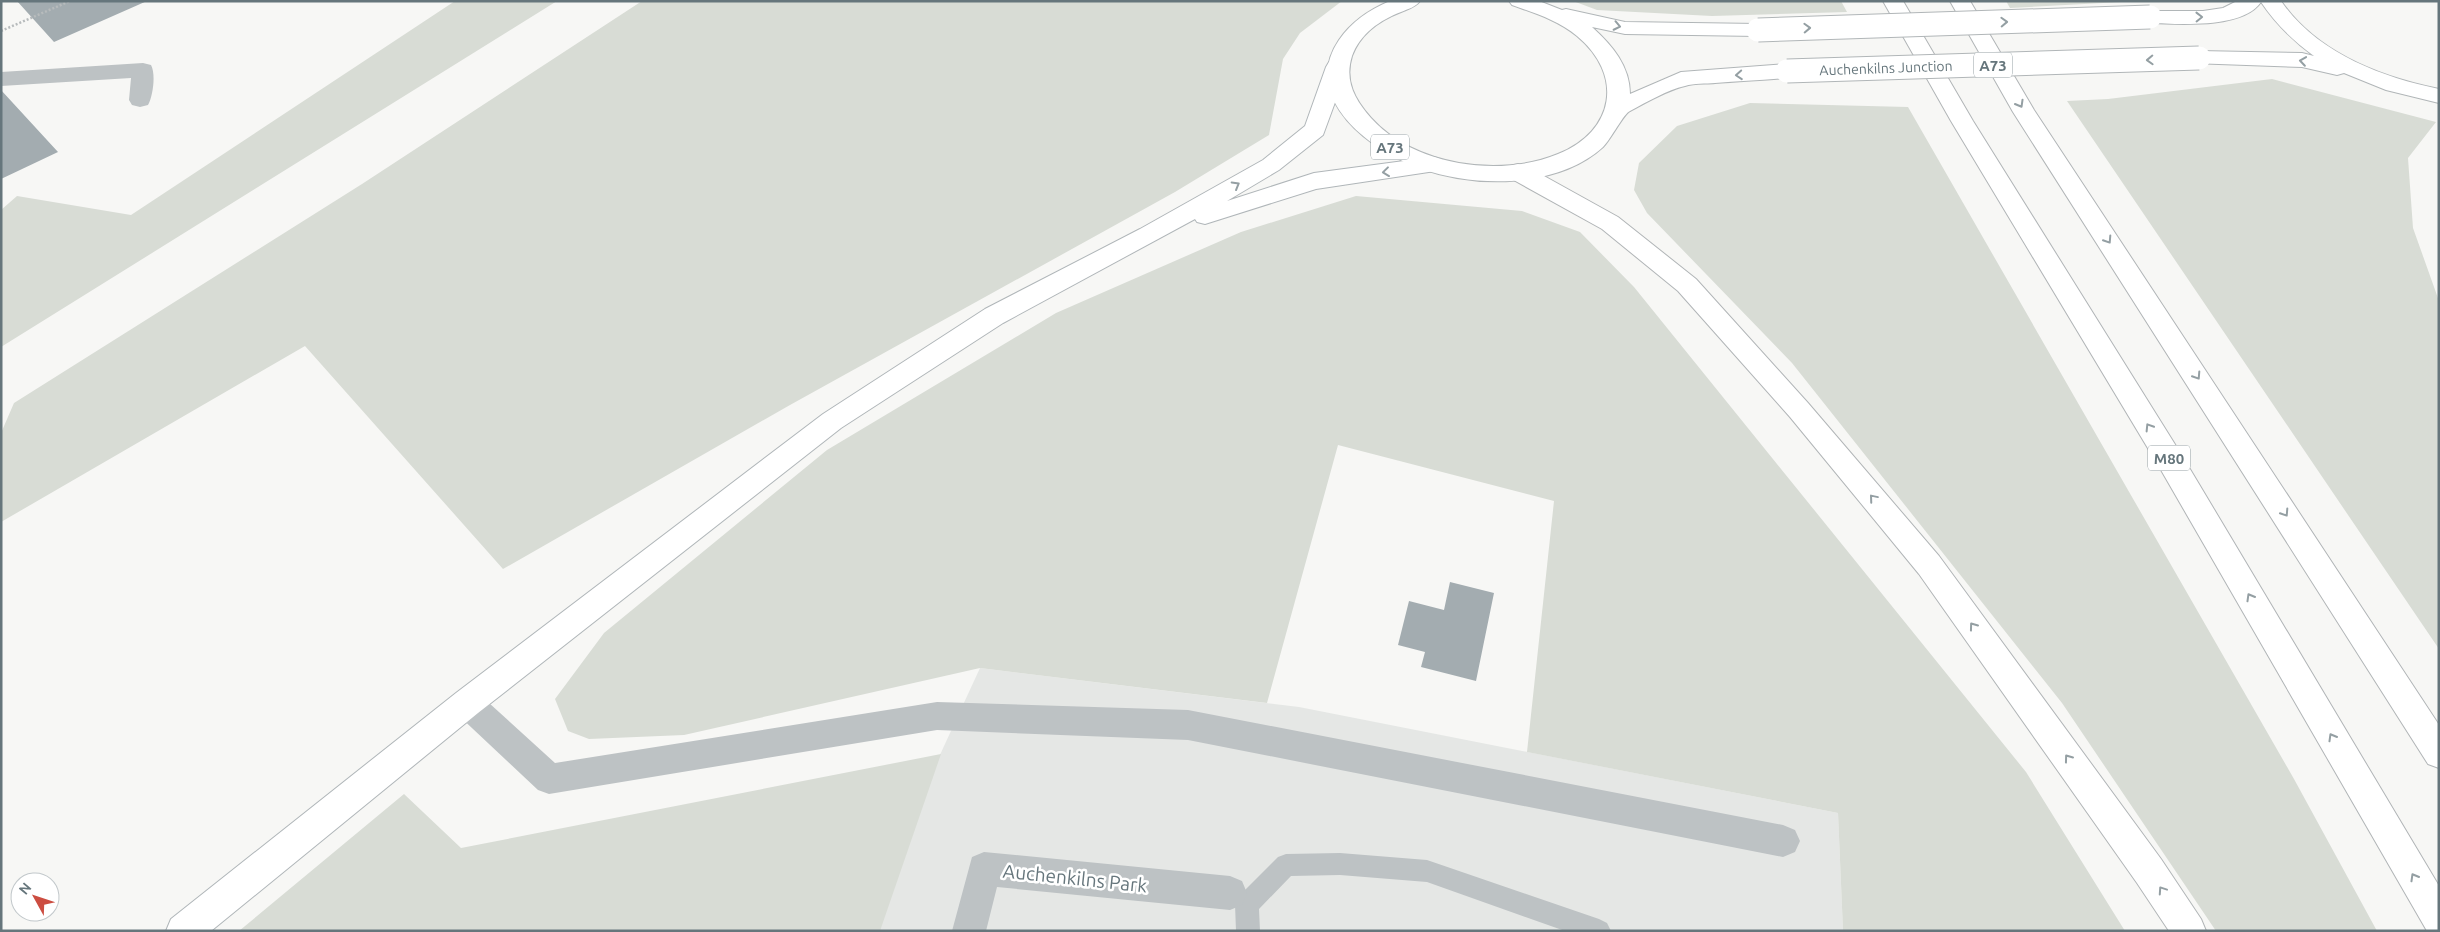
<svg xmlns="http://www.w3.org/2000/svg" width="2440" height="932" font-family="Ubuntu,sans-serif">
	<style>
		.built { fill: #e5e7e5 }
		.green { fill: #d8dcd5 }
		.building { fill: #a3acb0 }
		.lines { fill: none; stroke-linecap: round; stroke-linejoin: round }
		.secondary-casing { stroke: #b0b6b9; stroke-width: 2 }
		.primary-casing { stroke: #b1b6b8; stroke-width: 2 }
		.motorway-casing { stroke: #b1b5b7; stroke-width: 2 }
		.path { stroke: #b7bbbc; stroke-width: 2.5; stroke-dasharray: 2 2; stroke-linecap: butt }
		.service { fill: #bdc2c4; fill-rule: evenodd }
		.minor { fill: #bdc2c4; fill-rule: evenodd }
		.secondary { fill: #fff; fill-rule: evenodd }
		.primary { fill: #fff; fill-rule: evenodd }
		.motorway { fill: #fff; fill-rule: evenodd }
		.primary-bridge-casing { stroke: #b1b6b8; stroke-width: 25; stroke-linecap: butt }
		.primary-bridge { stroke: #fff; stroke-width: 23 }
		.oneway { stroke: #949fa3 }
		.labels { text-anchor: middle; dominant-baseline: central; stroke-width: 5; stroke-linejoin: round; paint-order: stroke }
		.far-street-label { font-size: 14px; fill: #66767c; stroke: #fff }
		.shield { fill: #fff; stroke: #949fa3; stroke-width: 1 }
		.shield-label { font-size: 15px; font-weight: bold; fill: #66767c }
		.near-street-label { font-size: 19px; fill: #66767c; stroke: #fff }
	</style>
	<rect width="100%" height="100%" fill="#f7f7f5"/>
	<!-- built -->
	<path class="built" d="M 980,668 L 1299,707 L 1838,813 L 1843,931 L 877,931 L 927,783 Z"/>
	<!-- green -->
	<path class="green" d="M 455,1 L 557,1 L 1,347 L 1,210 L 17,196 L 131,215 Z
		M 642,1 L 1342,1 L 1300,33 L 1283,59 L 1269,135 L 1175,192 L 790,405 L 503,569 L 305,346 L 1,522 L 1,433 L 14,403 L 362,184 Z
		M 1573,1 L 1841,1 L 1847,12 L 1712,16 L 1597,10 Z
		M 2006,1 L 2141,1 L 2010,8 Z
		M 2272,79 L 2436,122 L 2408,158 L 2413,228 L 2439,301 L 2439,649 L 2067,101 L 2108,99 Z
		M 1750,103 L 1908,107 L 2294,779 L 2377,931 L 2216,931 L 2062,703 L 1792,363 L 1647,213 L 1634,190 L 1639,163 L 1677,126 Z
		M 1356,196 L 1522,211 L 1580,232 L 1634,287 L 2026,772 L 2125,931 L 1843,931 L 1838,813 L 1527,752 L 1554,501 L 1338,445 L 1267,703 L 980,668 L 684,735 L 589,739 L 568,731 L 555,699 L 604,633 L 827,450 L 1056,313 L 1241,232 Z
		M 941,754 L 880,931 L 239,931 L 404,794 L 461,848 Z"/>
	<!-- building -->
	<path class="building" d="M 17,1 L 147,1 L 54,42 Z
		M 1,90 L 58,152 L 1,179 Z
		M 1450,582 L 1494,593 L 1476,681 L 1421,667 L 1425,652 L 1398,645 L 1409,601 L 1444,610 Z"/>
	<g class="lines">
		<!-- secondary casing -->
		<g class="secondary-casing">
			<path id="secondary" d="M 1337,60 L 1345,62 L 1348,67 L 1323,135 L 1279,170 L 1227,201 L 1314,173 L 1434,157 L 1442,160 L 1445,165 L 1442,170 L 1316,189 L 1205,224 L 1197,222 L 1195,219 L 1003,323 L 841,428 L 478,713 L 211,931 L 166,931 L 171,919 L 456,693 L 823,414 L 985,309 L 1140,229 L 1263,160 L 1305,126 L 1326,67 L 1329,62 Z"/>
		</g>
		<!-- primary casing -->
		<g class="primary-casing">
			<path id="primary" d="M 1390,1 L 1420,1 C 1416,7 1408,9 1401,12 C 1380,20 1360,34 1352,56 C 1344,81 1355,100 1371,118 C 1414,166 1500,178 1558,154 C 1615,131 1624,75 1577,36 C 1558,20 1534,13 1512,5 L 1509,1 L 1539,1 L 1562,10 L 1566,9 L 1625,22 L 1758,24 L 1765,25 L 1768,30 L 1765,35 L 1758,36 L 1625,34 L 1592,27 C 1612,45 1630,66 1630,94 L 1681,72 L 1787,64 L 1795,66 L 1798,71 L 1795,76 L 1787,78 C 1763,80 1739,81 1715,83 C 1706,84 1694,83 1685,86 C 1667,90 1647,102 1630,111 C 1624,113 1611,139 1603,147 C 1558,188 1477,188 1422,169 C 1373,152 1299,99 1339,40 C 1352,21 1369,10 1390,1 Z
				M 2237,1 L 2281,1 C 2316,52 2380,77 2439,89 L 2439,103 L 2386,90 L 2344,73 L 2337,75 L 2302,67 L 2191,63 L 2188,58 L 2191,53 L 2199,51 L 2302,53 L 2314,56 C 2292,40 2276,24 2261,2 C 2243,29 2179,24 2150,23 L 2143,21 L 2140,17 L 2143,13 L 2150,11 L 2203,11 L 2223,8 Z"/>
		</g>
		<!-- motorway casing -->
		<g class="motorway-casing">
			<path id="motorway" d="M 1883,1 L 1903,1 L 1973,121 L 2181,454 L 2439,886 L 2439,931 L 2427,931 L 2161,470 L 1951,121 Z
				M 1950,1 L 1970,1 L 2034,110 L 2439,725 L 2439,768 L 2428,764 L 2013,112 Z
				M 1518,164 L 1526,166 L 1618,217 L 1696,279 L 1808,403 L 1939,556 L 2161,859 L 2201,919 L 2206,931 L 2169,931 L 2137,883 L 1919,574 L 1790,417 L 1678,291 L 1602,229 L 1510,178 L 1506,172 L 1510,166 Z"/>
		</g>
		<!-- path -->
		<path class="path" d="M 1,31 L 70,1"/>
		<!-- service -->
		<path class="service" d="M 1340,853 L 1427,860 L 1599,919 L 1607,923 L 1611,931 L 1565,931 L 1427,882 L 1340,875 L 1291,876 L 1259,909 L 1260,931 L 1236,931 L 1235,904 L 1239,896 L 1278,857 L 1286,854 Z"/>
		<!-- minor -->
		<path class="minor" d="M 143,63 L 151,65 C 156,74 153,96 148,105 L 140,107 L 132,105 L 129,100 L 131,78 L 1,86 L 1,72 Z
			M 467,689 L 478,693 L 555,763 L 937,702 L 1188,710 L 1783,825 L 1795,830 L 1800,841 L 1795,852 L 1783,857 L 1188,740 L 937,730 L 549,794 L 538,790 L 456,713 L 451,703 L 456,693 Z
			M 984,852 L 1230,876 L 1242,881 L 1247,893 L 1242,905 L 1230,910 L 997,887 L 986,931 L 952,931 L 972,857 Z"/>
		<!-- secondary -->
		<use href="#secondary" class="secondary"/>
		<!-- primary -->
		<use href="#primary" class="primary"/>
		<!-- motorway -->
		<use href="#motorway" class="motorway"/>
		<!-- primary-bridge casing -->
		<g class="primary-bridge-casing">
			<path id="primary-bridge" d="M 1758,30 L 2150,17
				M 1787,71 L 2199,58"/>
		</g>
		<!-- primary-bridge -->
		<use href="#primary-bridge" class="primary-bridge"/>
	</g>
	<!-- one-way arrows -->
	<defs><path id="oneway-chevron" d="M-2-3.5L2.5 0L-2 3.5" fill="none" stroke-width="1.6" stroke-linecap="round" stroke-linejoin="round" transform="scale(1.25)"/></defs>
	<g class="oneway">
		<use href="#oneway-chevron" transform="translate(2199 17) rotate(-1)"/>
		<use href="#oneway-chevron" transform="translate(2004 22) rotate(-2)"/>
		<use href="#oneway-chevron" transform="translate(1617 26) rotate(12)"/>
		<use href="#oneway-chevron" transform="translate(1807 28) rotate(-2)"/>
		<use href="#oneway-chevron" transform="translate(2150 60) rotate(178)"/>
		<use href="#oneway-chevron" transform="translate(2303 61) rotate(-172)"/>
		<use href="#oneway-chevron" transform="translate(1739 75) rotate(176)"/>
		<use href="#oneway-chevron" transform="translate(2020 104) rotate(60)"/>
		<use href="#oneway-chevron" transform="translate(1386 172) rotate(173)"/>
		<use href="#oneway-chevron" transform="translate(1236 185) rotate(-30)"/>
		<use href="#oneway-chevron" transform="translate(2108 240) rotate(57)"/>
		<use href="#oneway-chevron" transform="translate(2197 376) rotate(57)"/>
		<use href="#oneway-chevron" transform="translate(2149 427) rotate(-122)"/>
		<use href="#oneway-chevron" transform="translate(1873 498) rotate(-130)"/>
		<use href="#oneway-chevron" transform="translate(2285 513) rotate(57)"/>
		<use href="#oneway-chevron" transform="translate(2250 597) rotate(-120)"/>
		<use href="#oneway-chevron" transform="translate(1973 626) rotate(-126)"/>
		<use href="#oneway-chevron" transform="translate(2332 737) rotate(-120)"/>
		<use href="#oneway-chevron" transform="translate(2068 758) rotate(-126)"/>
		<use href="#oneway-chevron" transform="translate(2414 877) rotate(-120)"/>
		<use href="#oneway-chevron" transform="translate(2162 890) rotate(-124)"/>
	</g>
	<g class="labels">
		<!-- far-street labels -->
		<g class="far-street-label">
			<text transform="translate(1886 68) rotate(-2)">Auchenkilns Junction</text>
		</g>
		<!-- shield labels -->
		<g class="shield">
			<rect x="1974" y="52.5" width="38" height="25" rx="4"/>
			<rect x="1371" y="134.5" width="38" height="25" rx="4"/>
			<rect x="2148" y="445.5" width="42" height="25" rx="4"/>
		</g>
		<g class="shield-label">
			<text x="1993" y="65">A73</text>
			<text x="1390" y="147">A73</text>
			<text x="2169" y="458">M80</text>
		</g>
		<!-- near-street labels -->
		<g class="near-street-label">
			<text transform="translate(1075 878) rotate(6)">Auchenkilns Park</text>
		</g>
	</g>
	<!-- border -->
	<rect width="2440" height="932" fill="none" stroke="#66767c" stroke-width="5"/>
	<!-- north arrow -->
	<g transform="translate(35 897) rotate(310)"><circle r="24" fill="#ffffff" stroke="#c2c8cb"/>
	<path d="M0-4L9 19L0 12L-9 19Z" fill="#cc4d41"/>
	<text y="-8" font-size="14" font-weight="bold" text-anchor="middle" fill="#66767c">N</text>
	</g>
</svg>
